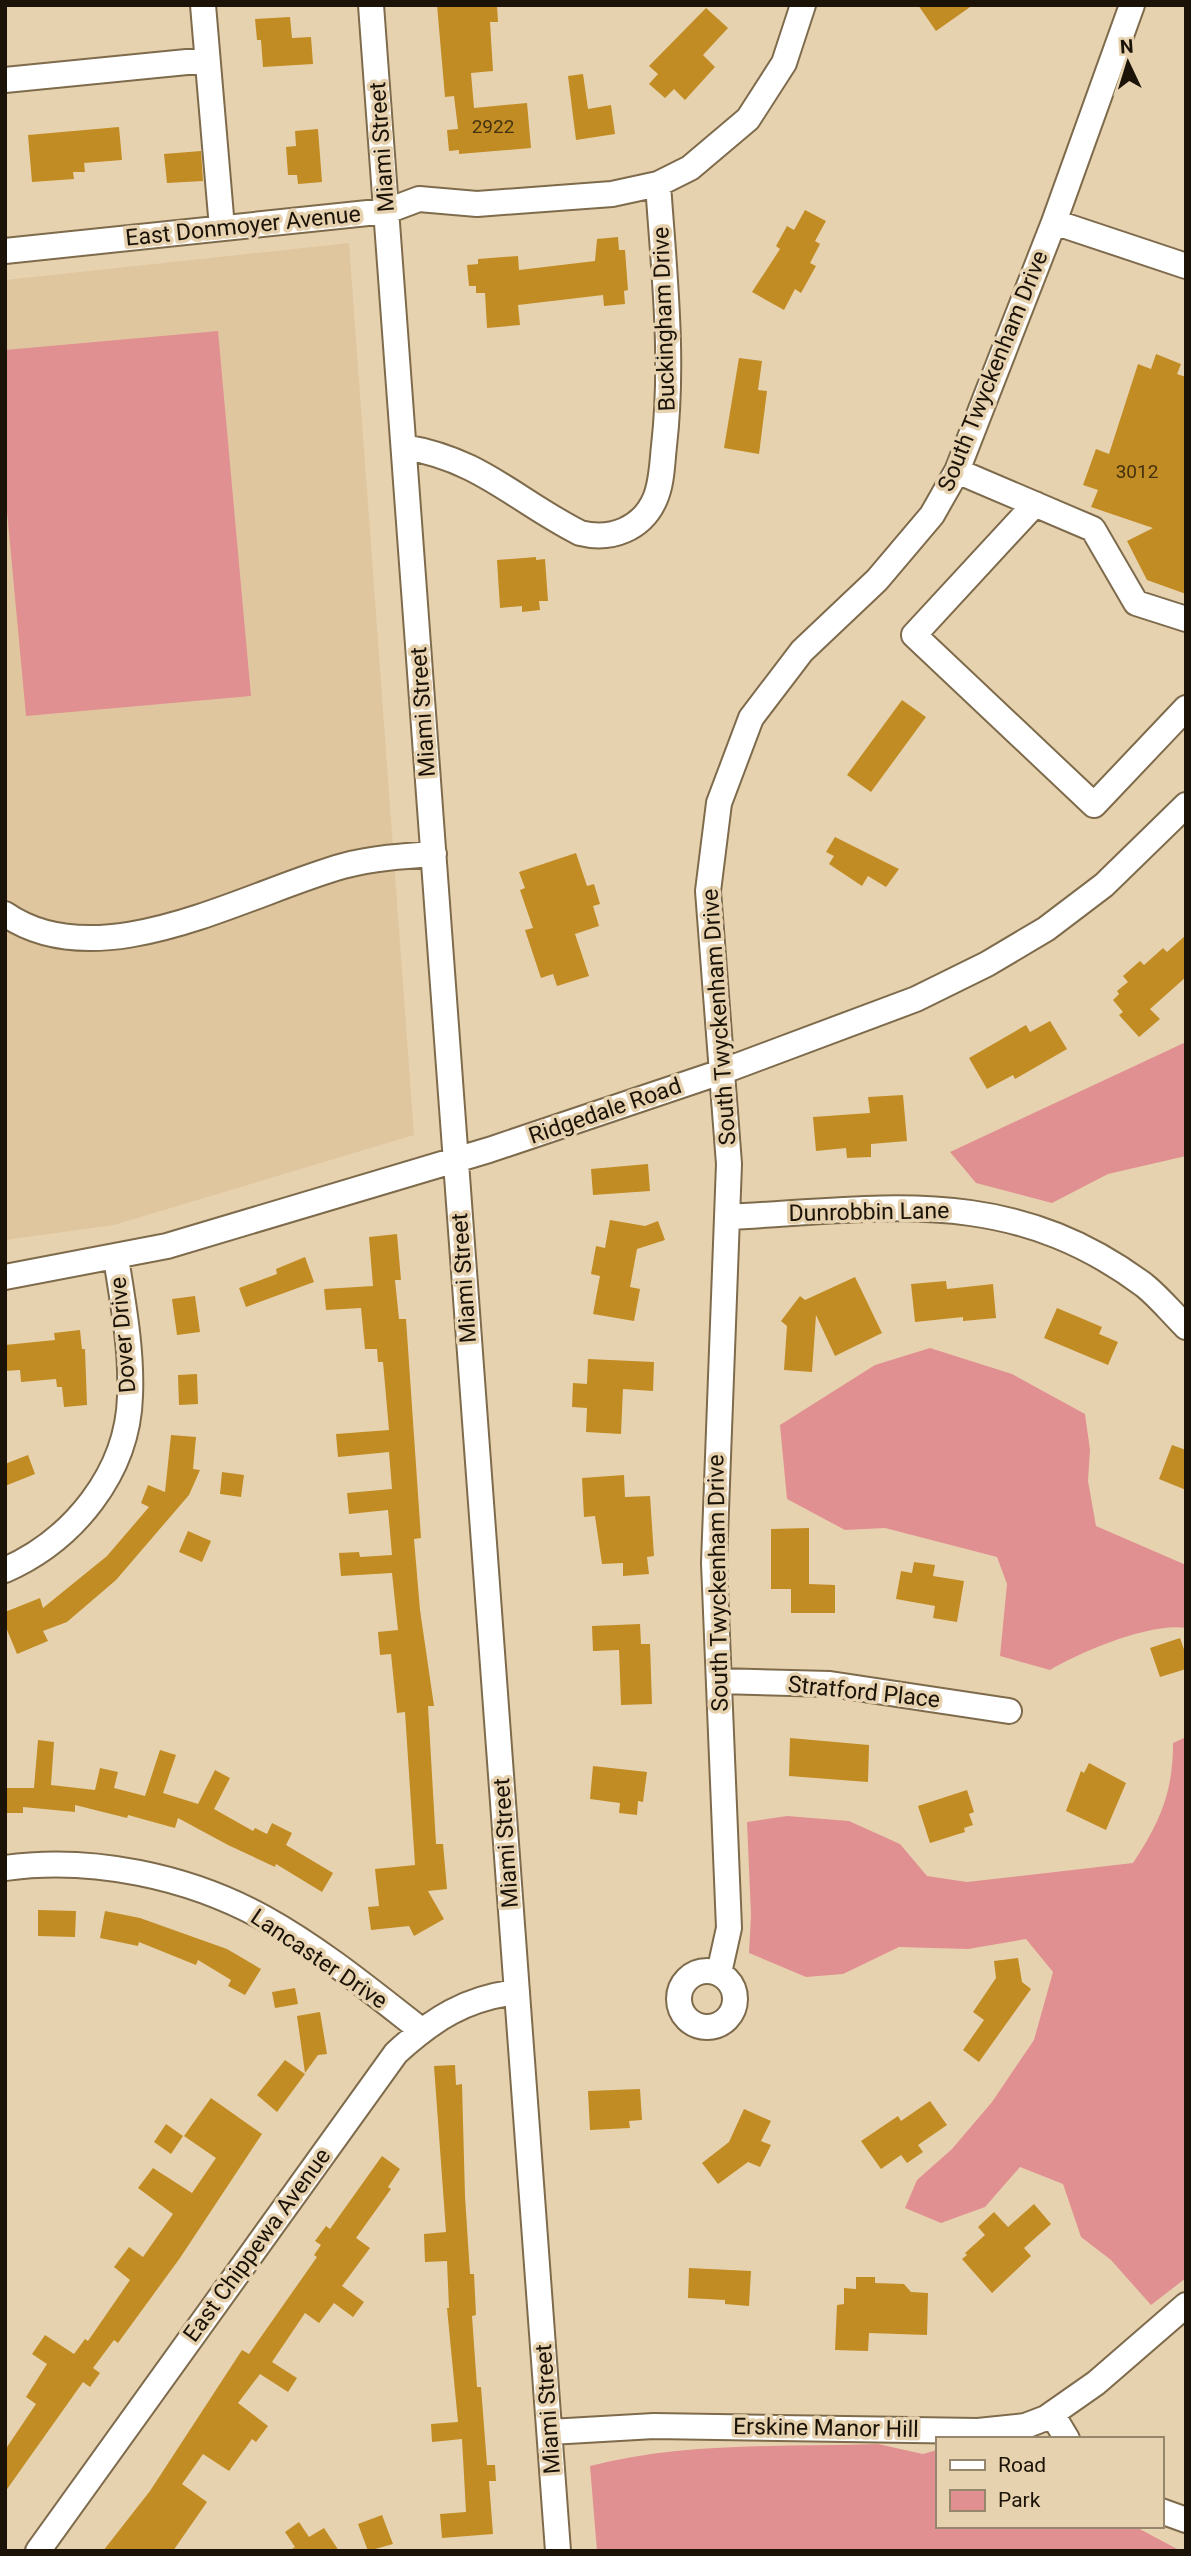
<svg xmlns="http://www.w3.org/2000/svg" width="1191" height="2556" font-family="Roboto,sans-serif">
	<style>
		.built { fill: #e0c69f }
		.green { fill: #e19091 }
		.building { fill: #c18c23 }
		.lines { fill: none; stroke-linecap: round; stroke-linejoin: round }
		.minor-casing { stroke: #7e6b4c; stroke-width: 28 }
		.minor { stroke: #fff; stroke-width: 24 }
		.labels { text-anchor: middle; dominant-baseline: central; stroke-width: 7; stroke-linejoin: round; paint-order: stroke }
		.number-label { font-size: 19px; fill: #44310e }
		.street-label { font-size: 23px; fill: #1b1307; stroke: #e7d2b0 }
	</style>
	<rect width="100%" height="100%" fill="#e7d2b0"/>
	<!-- built -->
	<path class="built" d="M 349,243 L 414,1135 L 114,1225 L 5,1240 L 5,280 Z"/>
	<!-- green -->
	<path class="green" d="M 218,331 L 251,696 L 26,716 L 5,490 L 5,350 Z
		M 1186,1042 L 1186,1156 L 1108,1174 L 1052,1203 L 976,1183 L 950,1152 Z
		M 930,1348 L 1012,1374 L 1085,1414 L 1090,1450 L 1088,1481 L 1096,1526 L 1186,1565 L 1186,1628 C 1151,1622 1080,1652 1050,1670 L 1000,1656 L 1007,1584 L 997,1557 L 885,1528 L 845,1530 L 787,1499 L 780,1425 L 875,1365 Z
		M 1186,1737 L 1186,2278 L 1151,2305 L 1111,2260 L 1081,2237 L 1063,2184 L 1020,2167 L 985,2207 L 941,2223 L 905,2208 L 917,2180 L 952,2149 L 992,2102 L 1034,2040 L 1053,1972 L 1026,1939 L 968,1949 L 899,1947 L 843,1974 L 806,1977 L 749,1953 L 751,1915 L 747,1822 L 787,1816 L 849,1821 L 900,1844 L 927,1876 L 967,1882 L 1133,1863 C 1160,1822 1173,1793 1173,1743 Z
		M 878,2444 L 923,2454 L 937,2450 L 937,2526 L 1134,2526 L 1181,2551 L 597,2551 L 590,2466 C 683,2442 783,2447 878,2444 Z"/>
	<!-- building -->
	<path class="building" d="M 437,5 L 497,5 L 498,22 L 490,22 L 493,71 L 471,73 L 474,108 L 527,103 L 531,148 L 459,154 L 459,150 L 449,151 L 447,130 L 458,129 L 454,96 L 445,97 Z
		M 918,5 L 973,5 L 936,31 Z
		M 706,8 L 728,28 L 703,55 L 715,67 L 685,100 L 674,89 L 665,98 L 649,84 L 658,74 L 649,66 Z
		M 290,17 L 292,38 L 311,37 L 313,64 L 263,67 L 261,40 L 257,40 L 255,19 Z
		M 583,74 L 588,109 L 611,105 L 615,134 L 576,140 L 568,76 Z
		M 119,127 L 122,160 L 84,163 L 85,172 L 73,172 L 74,179 L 32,182 L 28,135 Z
		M 318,129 L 322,182 L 298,184 L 297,175 L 288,175 L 286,147 L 296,146 L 295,131 Z
		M 201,151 L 203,181 L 167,183 L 164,154 Z
		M 805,210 L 826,221 L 815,241 L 820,244 L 810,263 L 816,266 L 801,293 L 795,289 L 784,310 L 752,292 L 780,249 L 776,246 L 787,226 L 794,230 Z
		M 618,237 L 619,250 L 625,250 L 628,290 L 624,291 L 625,304 L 604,306 L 603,295 L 518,305 L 520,325 L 487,328 L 485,293 L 476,293 L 476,286 L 469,286 L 467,265 L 478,264 L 478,259 L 518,256 L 519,270 L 595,261 L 597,239 Z
		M 1156,354 L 1181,364 L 1177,374 L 1186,377 L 1186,594 L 1147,580 L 1127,541 L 1153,528 L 1091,507 L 1098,490 L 1083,485 L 1096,449 L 1109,454 L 1138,364 L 1151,369 Z
		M 739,358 L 762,361 L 758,390 L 767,391 L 759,454 L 724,448 Z
		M 536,557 L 536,560 L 545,559 L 548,601 L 539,601 L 540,610 L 522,612 L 522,606 L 500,608 L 497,560 Z
		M 902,700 L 926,717 L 871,792 L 847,775 Z
		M 835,837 L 899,869 L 886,887 L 868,876 L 862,886 L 829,864 L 834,856 L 826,852 Z
		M 576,853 L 587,886 L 594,884 L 600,904 L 593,906 L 599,926 L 575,934 L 589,976 L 557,986 L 553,974 L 541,978 L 525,930 L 533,928 L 520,890 L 525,888 L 519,872 Z
		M 1186,935 L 1186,977 L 1150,1009 L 1160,1019 L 1139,1037 L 1119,1015 L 1123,1012 L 1113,1000 L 1119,994 L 1117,991 L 1128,982 L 1123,976 L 1140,961 L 1144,965 L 1163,948 L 1167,952 Z
		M 1050,1021 L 1067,1049 L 1015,1079 L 1013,1075 L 987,1089 L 969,1058 L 1026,1025 L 1030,1032 Z
		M 903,1095 L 907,1141 L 871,1144 L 871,1157 L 847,1158 L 846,1148 L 816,1151 L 813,1117 L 870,1113 L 868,1097 Z
		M 648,1164 L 650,1191 L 593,1195 L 591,1169 Z
		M 610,1220 L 645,1226 L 658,1221 L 665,1240 L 637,1249 L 630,1287 L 640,1289 L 634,1321 L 593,1314 L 600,1276 L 591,1274 L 596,1246 L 605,1248 Z
		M 397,1234 L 401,1280 L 395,1280 L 399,1319 L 406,1319 L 421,1538 L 414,1539 L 420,1610 L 434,1706 L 428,1706 L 436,1844 L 443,1844 L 447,1889 L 428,1891 L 444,1919 L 414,1936 L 409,1926 L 371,1930 L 368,1907 L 379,1906 L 375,1869 L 415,1865 L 405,1712 L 397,1713 L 391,1654 L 380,1655 L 378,1632 L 398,1630 L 392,1573 L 341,1576 L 339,1553 L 359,1552 L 360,1557 L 392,1555 L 388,1510 L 349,1514 L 347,1493 L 392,1489 L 389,1452 L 338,1457 L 336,1434 L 389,1430 L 383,1362 L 378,1362 L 377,1349 L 365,1349 L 361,1308 L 326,1310 L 324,1289 L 373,1286 L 369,1237 Z
		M 305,1257 L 314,1282 L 246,1307 L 239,1288 L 277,1274 L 276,1269 Z
		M 855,1277 L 882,1333 L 835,1356 L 816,1315 L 812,1372 L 784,1370 L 787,1326 L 781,1321 L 800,1296 L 805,1300 Z
		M 946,1281 L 947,1289 L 993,1284 L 996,1318 L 963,1321 L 963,1317 L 915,1322 L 911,1284 Z
		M 195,1296 L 200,1332 L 177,1335 L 172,1299 Z
		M 1057,1308 L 1102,1327 L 1099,1334 L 1118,1342 L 1108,1365 L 1044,1338 Z
		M 80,1330 L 82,1349 L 85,1349 L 87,1405 L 64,1407 L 62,1387 L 57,1387 L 56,1379 L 21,1382 L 20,1370 L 5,1371 L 5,1345 L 55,1340 L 54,1333 Z
		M 588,1359 L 654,1362 L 653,1391 L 623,1389 L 621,1434 L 586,1432 L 587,1408 L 572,1407 L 573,1383 L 587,1384 Z
		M 197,1374 L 198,1404 L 179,1405 L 178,1375 Z
		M 171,1435 L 196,1437 L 193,1469 L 200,1470 L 189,1495 L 116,1580 L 67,1622 L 43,1631 L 48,1641 L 17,1654 L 5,1625 L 5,1612 L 40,1598 L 43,1608 L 107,1556 L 149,1507 L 141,1503 L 148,1485 L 165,1492 Z
		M 1172,1445 L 1186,1450 L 1186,1490 L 1159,1479 Z
		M 28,1455 L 35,1474 L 5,1486 L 5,1464 Z
		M 222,1472 L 244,1475 L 241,1497 L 220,1494 Z
		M 624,1475 L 625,1497 L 650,1496 L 654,1556 L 647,1557 L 649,1574 L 623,1576 L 623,1563 L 602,1564 L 595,1516 L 584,1517 L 582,1478 Z
		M 809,1528 L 809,1584 L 835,1585 L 835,1613 L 791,1613 L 791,1589 L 771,1589 L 771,1529 Z
		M 188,1531 L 211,1541 L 202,1562 L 179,1552 Z
		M 914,1562 L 935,1565 L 933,1576 L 964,1581 L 957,1622 L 933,1618 L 935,1606 L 896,1599 L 901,1571 L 912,1573 Z
		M 640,1624 L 641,1644 L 650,1644 L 652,1704 L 621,1705 L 619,1650 L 593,1651 L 592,1626 Z
		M 1180,1638 L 1186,1655 L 1186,1669 L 1160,1677 L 1150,1648 Z
		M 790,1738 L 869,1745 L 868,1782 L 789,1776 Z
		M 38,1740 L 54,1742 L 51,1785 L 95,1790 L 100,1768 L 118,1772 L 114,1788 L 145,1796 L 160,1750 L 176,1755 L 163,1793 L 198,1804 L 215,1770 L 230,1778 L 214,1809 L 253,1831 L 255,1828 L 267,1834 L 272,1823 L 292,1833 L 286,1845 L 333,1873 L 322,1892 L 276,1864 L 275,1867 L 228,1845 L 178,1818 L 175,1828 L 128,1815 L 127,1818 L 75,1805 L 75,1812 L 23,1807 L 23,1813 L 5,1813 L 5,1788 L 34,1788 Z
		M 1089,1763 L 1126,1783 L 1106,1830 L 1066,1811 L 1081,1771 L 1084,1773 Z
		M 593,1766 L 647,1772 L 643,1802 L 638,1801 L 637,1815 L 619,1813 L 620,1803 L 590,1799 Z
		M 967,1790 L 974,1812 L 969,1814 L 973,1825 L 964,1828 L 965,1832 L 930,1843 L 918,1806 Z
		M 38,1910 L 76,1911 L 75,1937 L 38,1936 Z
		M 105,1911 L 140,1918 L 227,1949 L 261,1969 L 245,1995 L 228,1986 L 231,1980 L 198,1960 L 196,1965 L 139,1942 L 138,1946 L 100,1938 Z
		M 1018,1958 L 1022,1982 L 1031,1989 L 979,2062 L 963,2050 L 984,2020 L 973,2012 L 996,1978 L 994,1961 Z
		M 295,1988 L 298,2004 L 275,2008 L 272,1992 Z
		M 320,2012 L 327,2054 L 318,2055 L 305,2073 L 297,2016 Z
		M 285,2060 L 305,2074 L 277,2112 L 257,2095 Z
		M 455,2065 L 456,2085 L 462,2084 L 465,2196 L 470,2274 L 474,2274 L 476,2315 L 472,2316 L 477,2387 L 481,2387 L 487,2465 L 495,2465 L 496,2481 L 489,2481 L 493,2534 L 442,2538 L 440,2514 L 466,2512 L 462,2439 L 432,2442 L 431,2424 L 458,2422 L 447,2308 L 449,2308 L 447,2261 L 425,2262 L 424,2234 L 446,2232 L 434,2066 Z
		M 640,2089 L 642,2120 L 629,2121 L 630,2128 L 590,2130 L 588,2091 Z
		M 211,2098 L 262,2134 L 180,2258 L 118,2343 L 114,2340 L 93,2368 L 100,2373 L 90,2387 L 83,2382 L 5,2492 L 5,2450 L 36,2404 L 26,2397 L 47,2364 L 32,2354 L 45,2335 L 74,2354 L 85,2339 L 88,2341 L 130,2280 L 114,2267 L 129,2247 L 143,2257 L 173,2214 L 138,2188 L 153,2168 L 192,2193 L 216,2158 L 184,2136 Z
		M 930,2101 L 947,2125 L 918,2145 L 923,2152 L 907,2163 L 901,2155 L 881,2169 L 861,2141 L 898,2116 L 901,2121 Z
		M 744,2109 L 771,2121 L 761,2141 L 771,2145 L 760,2167 L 748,2162 L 718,2184 L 702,2163 L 729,2142 Z
		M 166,2124 L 183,2136 L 171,2154 L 154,2142 Z
		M 382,2156 L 400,2169 L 388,2187 L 391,2189 L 356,2238 L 370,2248 L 342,2286 L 364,2302 L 353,2317 L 334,2303 L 319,2323 L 305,2313 L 272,2362 L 297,2378 L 288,2392 L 260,2374 L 238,2403 L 268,2426 L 256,2442 L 252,2439 L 229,2471 L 203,2454 L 182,2484 L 207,2502 L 173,2551 L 103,2551 L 150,2491 L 242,2350 L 249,2354 L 317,2257 L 314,2255 L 321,2245 L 315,2241 L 326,2226 L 330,2229 Z
		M 1034,2204 L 1051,2224 L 1024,2248 L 1031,2256 L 992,2293 L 962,2259 L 967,2255 L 965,2253 L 985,2235 L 978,2227 L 994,2212 L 1008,2227 Z
		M 689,2268 L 751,2271 L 749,2306 L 725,2304 L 725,2300 L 688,2298 Z
		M 856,2277 L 875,2277 L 875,2283 L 904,2284 L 911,2292 L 928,2293 L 927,2335 L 869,2333 L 868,2351 L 835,2350 L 837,2305 L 844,2304 L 844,2288 L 856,2289 Z
		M 382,2515 L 393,2544 L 368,2551 L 358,2524 Z
		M 299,2522 L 309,2537 L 324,2528 L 339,2551 L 289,2551 L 295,2547 L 285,2532 Z"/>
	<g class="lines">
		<!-- minor casing -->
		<g class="minor-casing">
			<path id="minor" d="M 203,5 L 222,228
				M 371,5 L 558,2551
				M 5,80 L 207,60
				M 1054,222 L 1186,266
				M 5,251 L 387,211 L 419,199 L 477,204 L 612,194 L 658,184 L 690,168 L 748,119 L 784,63 L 803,5
				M 404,447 C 480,459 515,500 580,533 C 611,541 642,529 655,499 C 662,483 662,464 664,446 C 674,359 664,271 658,184
				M 957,471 L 1093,529 L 1136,603 L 1186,619
				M 1035,504 L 914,635 L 1094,805 L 1186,708
				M 5,914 C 100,980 246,893 343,866 C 373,858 403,856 434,854
				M 728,1217 C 885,1209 1008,1184 1144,1285 C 1159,1297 1172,1313 1186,1327
				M 5,1277 L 167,1246 L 489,1150 L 721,1072 L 916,999 L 987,964 L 1046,929 L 1104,885 L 1186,805
				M 5,1570 C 73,1540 128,1473 130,1396 C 132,1350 123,1303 116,1258
				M 719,1681 L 830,1684 L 1009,1711
				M 5,1868 C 91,1856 188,1876 264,1918 C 320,1949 371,1991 421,2030
				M679 1999a28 28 0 1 1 56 0a28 28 0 1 1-56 0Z
				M 719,1973 L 729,1928 L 714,1563 L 729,1164 L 708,891 L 719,803 L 751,718 L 802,651 L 877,580 L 932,515 L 957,471 L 1054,222 L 1132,5
				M 1052,2414 L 1067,2439
				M 550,2432 L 654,2426 L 978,2431 L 1025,2426 L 1046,2418 L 1096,2383 L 1186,2305
				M 1161,2511 L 1186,2520
				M 38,2551 L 396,2053 C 433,2019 466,1998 517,1992"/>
		</g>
		<!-- minor -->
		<use href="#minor" class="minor"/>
	</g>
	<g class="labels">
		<!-- number labels -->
		<g class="number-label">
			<text x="493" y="126">2922</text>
			<text x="1137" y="471">3012</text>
		</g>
		<!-- street labels -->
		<g class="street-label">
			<text transform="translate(382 147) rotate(-94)">Miami Street</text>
			<text transform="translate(243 226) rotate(-6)">East Donmoyer Avenue</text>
			<text transform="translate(664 319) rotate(-92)">Buckingham Drive</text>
			<text transform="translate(993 371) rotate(-68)">South Twyckenham Drive</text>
			<text transform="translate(423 712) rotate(-94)">Miami Street</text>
			<text transform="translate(719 1017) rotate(-94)">South Twyckenham Drive</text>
			<text transform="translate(605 1111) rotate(-19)">Ridgedale Road</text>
			<text transform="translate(869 1212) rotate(-1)">Dunrobbin Lane</text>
			<text transform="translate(464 1278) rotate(-94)">Miami Street</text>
			<text transform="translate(123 1335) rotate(-95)">Dover Drive</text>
			<text transform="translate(718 1583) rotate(-91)">South Twyckenham Drive</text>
			<text transform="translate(864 1692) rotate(6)">Stratford Place</text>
			<text transform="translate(506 1843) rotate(-94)">Miami Street</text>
			<text transform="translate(319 1959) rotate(34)">Lancaster Drive</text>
			<text transform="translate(257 2245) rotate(-54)">East Chippewa Avenue</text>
			<text transform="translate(548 2409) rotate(-94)">Miami Street</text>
			<text transform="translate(826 2428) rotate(1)">Erskine Manor Hill</text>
		</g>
	</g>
	<!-- border -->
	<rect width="1191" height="2556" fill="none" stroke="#1b1307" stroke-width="14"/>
	<!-- legend -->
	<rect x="936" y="2437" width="228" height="91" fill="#e7d2b0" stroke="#95866c" stroke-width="2"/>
	<rect x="950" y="2460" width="35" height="10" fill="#ffffff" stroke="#95866c" stroke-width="2"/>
	<text x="998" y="2472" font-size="21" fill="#1b1307">Road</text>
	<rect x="950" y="2490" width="35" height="21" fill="#e19091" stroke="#95866c" stroke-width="2"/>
	<text x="998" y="2507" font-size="21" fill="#1b1307">Park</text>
	<!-- north arrow -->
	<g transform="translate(1128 63) rotate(356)" stroke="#e7d2b0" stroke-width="5" paint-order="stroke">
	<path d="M0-5L12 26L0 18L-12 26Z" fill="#1b1307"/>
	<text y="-10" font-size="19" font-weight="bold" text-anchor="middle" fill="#1b1307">N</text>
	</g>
</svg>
